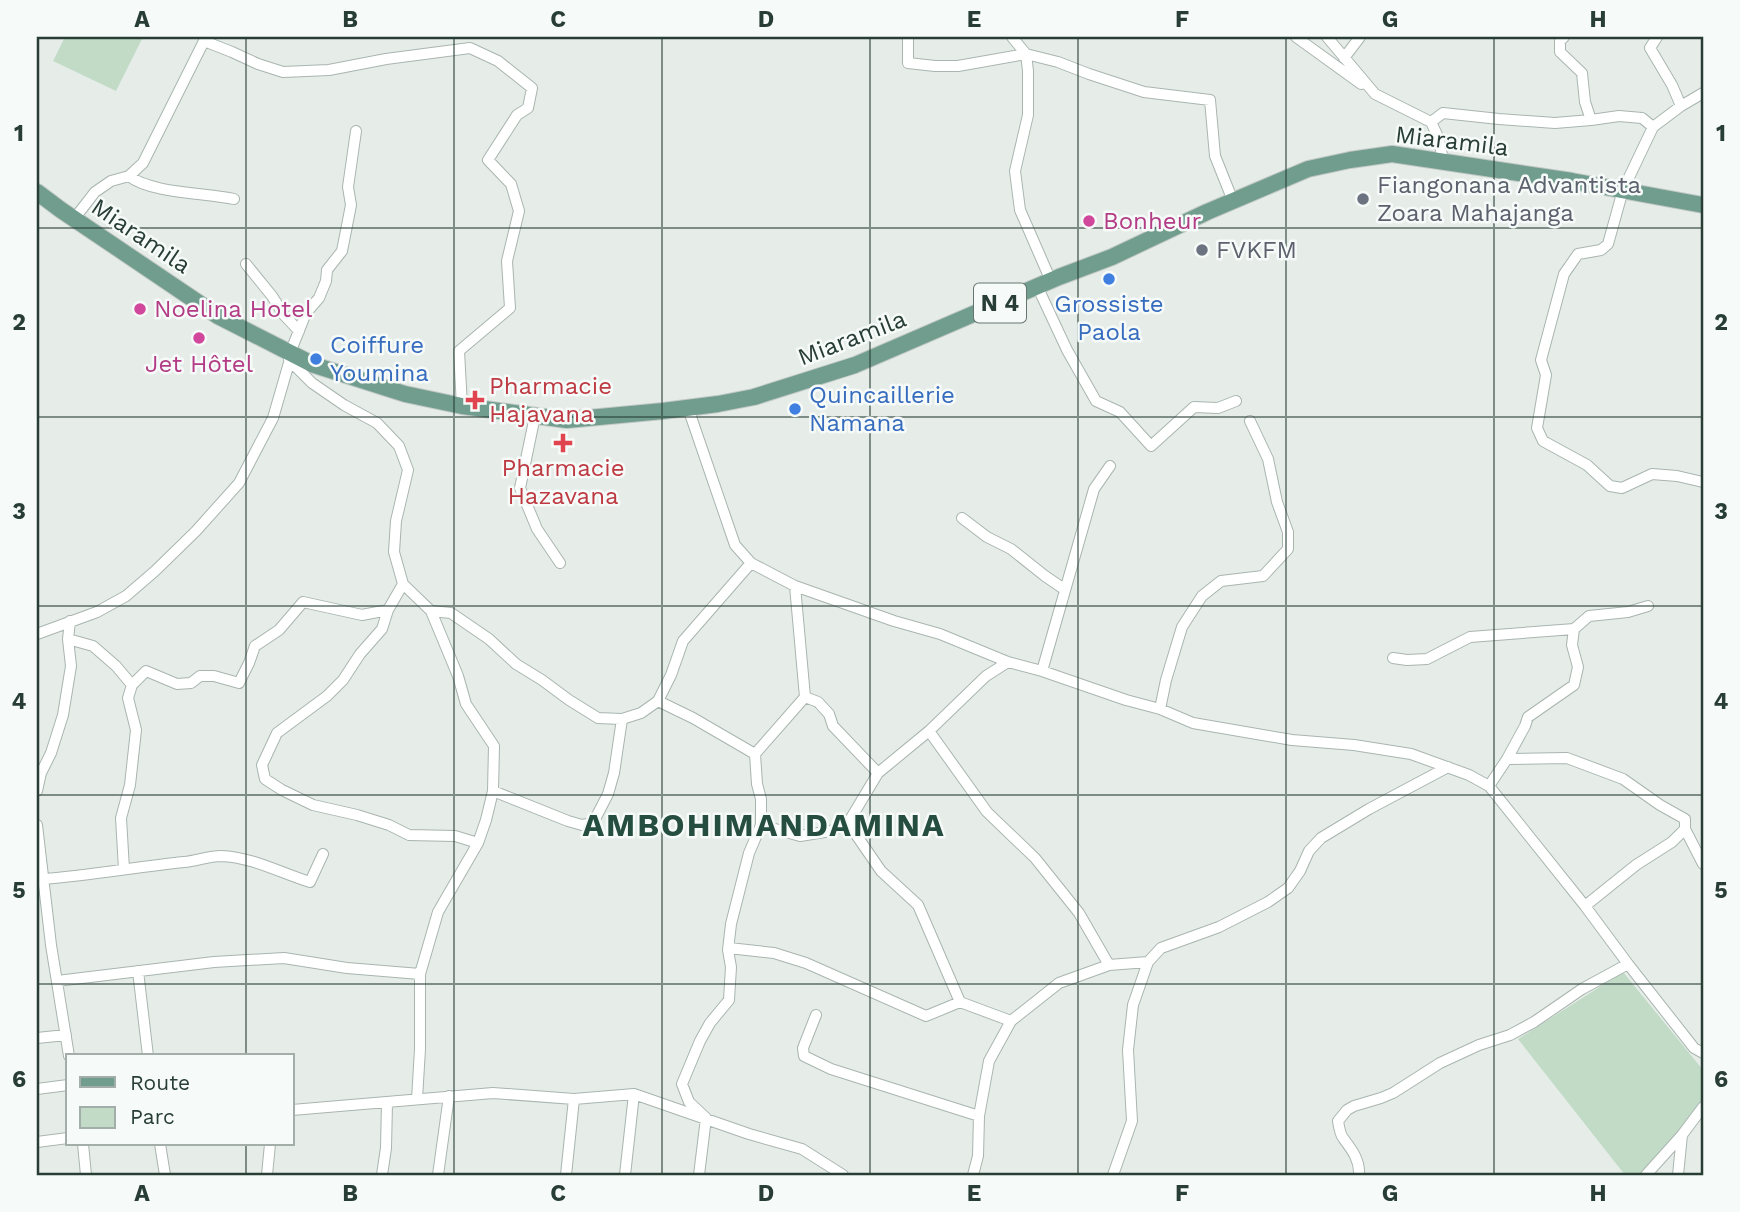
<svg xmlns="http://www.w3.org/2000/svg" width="1740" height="1212" font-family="'Work Sans',sans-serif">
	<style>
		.green { fill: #c2dbc7 }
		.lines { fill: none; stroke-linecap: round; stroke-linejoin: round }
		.minor-casing { stroke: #a9b5af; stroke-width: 12 }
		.primary-casing { stroke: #c3c9c6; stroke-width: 18 }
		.minor { stroke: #fff; stroke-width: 10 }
		.primary { stroke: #709d8e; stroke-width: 16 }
		.grid { fill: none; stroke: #273d35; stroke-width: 2; stroke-opacity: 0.55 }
		.worship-dot { fill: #6b7280; stroke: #f6faf8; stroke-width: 2.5 }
		.hotel-dot { fill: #d1479c; stroke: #f6faf8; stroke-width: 2.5 }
		.shop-dot { fill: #3f7fe0; stroke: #f6faf8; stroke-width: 2.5 }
		.health-dot { fill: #e0444e; stroke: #f6faf8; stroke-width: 2.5 }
		.labels { text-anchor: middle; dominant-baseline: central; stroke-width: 5; stroke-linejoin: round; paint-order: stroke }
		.shield { fill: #f6faf8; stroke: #657670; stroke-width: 2 }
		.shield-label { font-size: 23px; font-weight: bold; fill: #273d35 }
		.street-label { font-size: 24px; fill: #273d35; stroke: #f6faf8 }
		.worship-label { font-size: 24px; fill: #5b616d; stroke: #f6faf8; text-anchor: start }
		.hotel-label { font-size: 24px; fill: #b23c85; stroke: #f6faf8; text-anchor: start }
		.shop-label { font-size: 24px; fill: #366cbe; stroke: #f6faf8; text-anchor: start }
		.health-label { font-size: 24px; fill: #be3a42; stroke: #f6faf8; text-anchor: start }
		.district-label { font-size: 32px; font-weight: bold; letter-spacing: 2px; fill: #254d40; stroke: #f6faf8 }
		.neatline { fill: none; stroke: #273d35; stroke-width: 2.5 }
		.grid-label { font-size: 23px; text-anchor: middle; font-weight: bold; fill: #273d35 }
	</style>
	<rect width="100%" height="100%" fill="#e6ede9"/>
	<!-- green -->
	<path class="green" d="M 65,37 L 143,37 L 116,91 L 53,61 Z
		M 1623,972 L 1703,1070 L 1703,1100 L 1647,1175 L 1625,1175 L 1518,1039 Z"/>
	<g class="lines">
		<!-- minor casing -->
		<g class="minor-casing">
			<path id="minor" d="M 908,37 L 908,63 L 935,66 L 958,66 L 1026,54 L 1058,62 L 1089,74 L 1144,92 L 1210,100 L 1215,156 L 1233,201
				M 1012,37 L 1026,54 L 1028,71 L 1028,115 L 1015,171 L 1020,210 L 1051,281
				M 1296,37 L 1361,84
				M 1327,37 L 1375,94 L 1431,122 L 1439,139 L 1443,161
				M 1564,37 L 1560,41 L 1560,52 L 1582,73 L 1585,102 L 1591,120
				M 1657,37 L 1650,48 L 1672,85 L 1681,106
				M 204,41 L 232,52 L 258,64 L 283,72 L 329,70 L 386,59 L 470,48 L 498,61 L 532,88 L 528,108 L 517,115 L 488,160 L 511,184 L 519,211 L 507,261 L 510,308 L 459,351 L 462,406
				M 1344,58 L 1360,37
				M 1703,93 L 1681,106 L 1653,127 L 1623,190 L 1608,244 L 1601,250 L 1578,254 L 1564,274 L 1541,360 L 1546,375 L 1537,428 L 1543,441 L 1587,465 L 1610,486 L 1622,488 L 1652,474 L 1677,476 L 1703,482
				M 1431,122 L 1443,113 L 1499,119 L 1555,123 L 1591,120 L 1619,116 L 1642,118 L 1653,127
				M 129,176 C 150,193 206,193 234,199
				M 74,219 L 95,192 L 111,181 L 129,176 L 143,163 L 206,37
				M 246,264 L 272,296 L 284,315 L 299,331
				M 1038,288 L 1067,350 L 1096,401 L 1120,412 L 1151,446 L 1194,407 L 1218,408 L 1236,401
				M 290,353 L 306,313 L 319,298 L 326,281 L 327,270 L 342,251 L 351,205 L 348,187 L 356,131
				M 289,360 L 312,383 L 344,405 L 377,423 L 399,446 L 408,470 L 396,521 L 394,552 L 403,584 L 431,611 L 458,676 L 466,704 L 494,746 L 493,791 L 486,820 L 478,843 L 438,912 L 420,974 L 420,1049 L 417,1099
				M 688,408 L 735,545 L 751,563 L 795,586 L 894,621 L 940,634 L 1008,662 L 1042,671 L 1126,700 L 1160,709 L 1193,723 L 1292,740 L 1354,745 L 1411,754 L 1469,775 L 1489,786 L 1585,906 L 1628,964 L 1694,1048 L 1703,1053
				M 535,416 L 520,488 L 537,529 L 560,563
				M 962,518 L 987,537 L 1011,549 L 1045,576 L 1064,589
				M 388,610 L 382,629 L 360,654 L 343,680 L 327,696 L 277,733 L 262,765 L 265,779 L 282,790 L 313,805 L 357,815 L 389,825 L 409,835 L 455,836 L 478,843
				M 431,611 L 451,613 L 489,639 L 516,664 L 542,680 L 569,700 L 598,718 L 622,719 L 641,713 L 658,701 L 671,675 L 683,641 L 751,563
				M 37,634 L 97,612 L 126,596 L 155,571 L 196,531 L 239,483 L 273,418 L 291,356
				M 68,639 L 93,646 L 116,666 L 132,685 L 128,698 L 136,730 L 130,785 L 121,818 L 124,869
				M 1393,658 L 1407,660 L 1427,659 L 1470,637 L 1574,629
				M 1042,671 L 1094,489 L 1110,466
				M 132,685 L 146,671 L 177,684 L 191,683 L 200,676 L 214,676 L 239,683 L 249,663 L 255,646 L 279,630 L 303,602 L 362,615 L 388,610 L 403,584
				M 805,697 L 818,702 L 829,714 L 833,726 L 878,773
				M 658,701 L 693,718 L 755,754
				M 1160,709 L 1166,680 L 1182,627 L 1202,596 L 1221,581 L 1263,576 L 1288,549 L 1288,532 L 1277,502 L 1268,459 L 1250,421
				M 929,731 L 987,812 L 1035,858 L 1079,913 L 1109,965
				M 1507,759 L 1567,758 L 1623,779 L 1660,805 L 1685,819 L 1685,829 L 1672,842 L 1636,865 L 1585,906
				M 1489,786 L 1507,759 L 1525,726 L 1528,717 L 1574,685 L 1578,667 L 1572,645 L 1574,629 L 1589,616 L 1628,612 L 1648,606
				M 37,791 L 41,773 L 51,753 L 63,715 L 71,666 L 68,639 L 70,621
				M 493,791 L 568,821 L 582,825 L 593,823 L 608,794 L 614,773 L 622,719
				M 848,823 L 881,871 L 918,905 L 960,1002 L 1011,1021
				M 37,825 L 51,945 L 69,1056
				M 761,825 L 800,836 L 831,831 L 848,823 L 878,773 L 929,731 L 986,676 L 1008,662
				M 1685,829 L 1703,864
				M 44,879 C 91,875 137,867 184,862 C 196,861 209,856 221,856 C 252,857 281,873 310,882 L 323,854
				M 729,948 L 774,953 L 806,963 L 926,1016 L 960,1002
				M 138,971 L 148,1056
				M 57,981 L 214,962 L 284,958 L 347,968 L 420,974
				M 816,1015 L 803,1048 L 804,1056 L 831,1069 L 979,1116
				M 37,1038 L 66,1035
				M 37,1089 L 68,1085
				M 292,1110 L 493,1093 L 574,1099 L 634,1094 L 749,1134 L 802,1149 L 843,1175
				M 37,1142 L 68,1138
				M 83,1144 L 86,1175
				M 160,1144 L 165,1175
				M 267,1175 L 270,1144
				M 382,1175 L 386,1148 L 387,1103
				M 438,1175 L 449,1096
				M 566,1175 L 574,1099
				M 625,1175 L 634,1094
				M 699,1175 L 706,1118 L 689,1102 L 682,1084 L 700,1041 L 710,1023 L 729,1000 L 731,967 L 728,950 L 731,924 L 749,853 L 761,825 L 761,799 L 757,784 L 755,754 L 805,697 L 795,586
				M 973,1175 L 978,1156 L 979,1116 L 989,1061 L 1011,1021 L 1059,983 L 1109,965 L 1148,962 L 1161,948 L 1219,927 L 1268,902 L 1288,888 L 1300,871 L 1309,851 L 1321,838 L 1369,809 L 1448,767
				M 1113,1175 L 1132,1121 L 1128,1050 L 1133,1005 L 1148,962
				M 1359,1175 C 1360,1160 1352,1150 1343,1138 C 1340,1134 1339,1127 1338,1121 L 1347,1110 L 1354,1106 L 1381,1098 L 1393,1093 L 1440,1063 L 1479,1045 L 1510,1035 L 1534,1022 L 1582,989 L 1628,964
				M 1646,1175 L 1682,1135 L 1703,1107
				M 1678,1175 L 1682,1135"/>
		</g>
		<!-- primary casing -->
		<g class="primary-casing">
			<path id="primary" d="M 37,192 L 61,210 L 218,316 L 314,365 L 405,394 L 462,406 L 567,420 L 663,411 L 718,404 L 754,397 L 855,365 L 1059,277 L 1112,257 L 1207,212 L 1308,169 L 1350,160 L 1392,154 L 1572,181 L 1703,205"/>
		</g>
		<!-- minor -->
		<use href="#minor" class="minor"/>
		<!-- primary -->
		<use href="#primary" class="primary"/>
	</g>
	<!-- grid -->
	<path class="grid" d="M 246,37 L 246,1056M 454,37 L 454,1175M 662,37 L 662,1175M 870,37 L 870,1175M 1078,37 L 1078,1175M 1286,37 L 1286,1175M 1494,37 L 1494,1175M 37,228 L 1703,228M 37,417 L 1703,417M 37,606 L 1703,606M 37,795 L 1703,795M 37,984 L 1703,984M 246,1144 L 246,1175"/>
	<!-- markers -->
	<g class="worship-dot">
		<circle cx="1363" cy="199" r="7"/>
		<circle cx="1202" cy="250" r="7"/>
	</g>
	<g class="hotel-dot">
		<circle cx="1089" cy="221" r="7"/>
		<circle cx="140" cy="309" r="7"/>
		<circle cx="199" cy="338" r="7"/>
	</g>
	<g class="shop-dot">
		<circle cx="1109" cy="279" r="7"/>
		<circle cx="316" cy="359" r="7"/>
		<circle cx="795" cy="409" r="7"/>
	</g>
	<g class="health-dot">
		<path d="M471.5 389.5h7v7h7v7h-7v7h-7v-7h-7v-7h7z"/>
		<path d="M559.5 432.5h7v7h7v7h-7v7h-7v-7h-7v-7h7z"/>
	</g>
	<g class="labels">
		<!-- shield labels -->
		<rect class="shield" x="974" y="283.5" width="52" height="39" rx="5"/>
		<g class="shield-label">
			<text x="1000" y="303">N 4</text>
		</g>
		<!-- street labels -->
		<g class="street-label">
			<text transform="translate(1452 141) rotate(7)">Miaramila</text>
			<text transform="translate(141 236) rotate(34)">Miaramila</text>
			<text transform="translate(852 338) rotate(-21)">Miaramila</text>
		</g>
		<!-- worship labels -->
		<g class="worship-label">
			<text x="1377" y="185">Fiangonana Advantista<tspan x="1377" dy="28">Zoara Mahajanga</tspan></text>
			<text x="1216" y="250">FVKFM</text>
		</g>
		<!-- hotel labels -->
		<g class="hotel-label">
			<text x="1103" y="221">Bonheur</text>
			<text x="154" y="309">Noelina Hotel</text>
			<text x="199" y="364" text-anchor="middle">Jet Hôtel</text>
		</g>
		<!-- shop labels -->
		<g class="shop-label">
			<text x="1109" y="304" text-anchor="middle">Grossiste<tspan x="1109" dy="28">Paola</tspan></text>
			<text x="330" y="345">Coiffure<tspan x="330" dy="28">Youmina</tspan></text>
			<text x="809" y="395">Quincaillerie<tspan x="809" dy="28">Namana</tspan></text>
		</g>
		<!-- health labels -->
		<g class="health-label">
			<text x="489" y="386">Pharmacie<tspan x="489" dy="28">Hajavana</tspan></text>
			<text x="563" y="468" text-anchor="middle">Pharmacie<tspan x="563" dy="28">Hazavana</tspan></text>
		</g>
		<!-- district labels -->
		<g class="district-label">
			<text x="764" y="825">AMBOHIMANDAMINA</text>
		</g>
	</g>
	<!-- border -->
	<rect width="1740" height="1212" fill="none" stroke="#f6faf8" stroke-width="77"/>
	<!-- legend -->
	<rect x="66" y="1054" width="228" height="91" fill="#f6faf8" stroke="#a3aeaa" stroke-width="2"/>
	<rect x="80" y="1077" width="35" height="10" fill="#709d8e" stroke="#a3aeaa" stroke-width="2"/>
	<text x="130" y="1090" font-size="21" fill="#273d35">Route</text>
	<rect x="80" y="1107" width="35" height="21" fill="#c2dbc7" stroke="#a3aeaa" stroke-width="2"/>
	<text x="130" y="1124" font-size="21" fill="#273d35">Parc</text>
	<rect x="38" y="38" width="1664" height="1136" class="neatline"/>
	<g class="grid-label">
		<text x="142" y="27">A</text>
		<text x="350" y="27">B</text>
		<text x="558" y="27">C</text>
		<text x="766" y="27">D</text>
		<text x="974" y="27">E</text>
		<text x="1182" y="27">F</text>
		<text x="1390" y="27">G</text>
		<text x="1598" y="27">H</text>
		<text x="19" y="141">1</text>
		<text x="1721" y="141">1</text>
		<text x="19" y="330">2</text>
		<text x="1721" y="330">2</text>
		<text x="19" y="519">3</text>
		<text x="1721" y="519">3</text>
		<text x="19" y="709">4</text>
		<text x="1721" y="709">4</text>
		<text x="19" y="898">5</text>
		<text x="1721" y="898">5</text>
		<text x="19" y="1087">6</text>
		<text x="1721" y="1087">6</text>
		<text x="142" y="1201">A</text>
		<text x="350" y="1201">B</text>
		<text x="558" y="1201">C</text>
		<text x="766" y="1201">D</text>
		<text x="974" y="1201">E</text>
		<text x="1182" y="1201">F</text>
		<text x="1390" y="1201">G</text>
		<text x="1598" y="1201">H</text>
	</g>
</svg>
